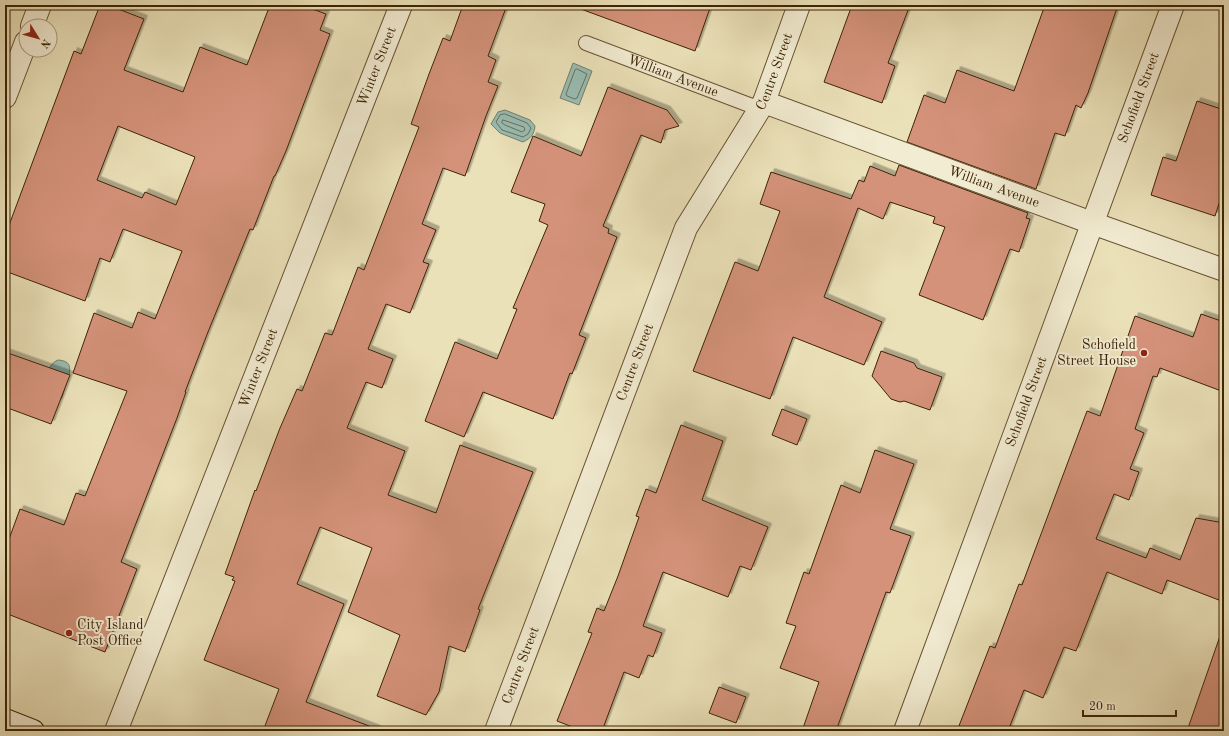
<svg xmlns="http://www.w3.org/2000/svg" width="1229" height="736" font-family="'Old Standard TT',serif">
	<style>
		.water { fill: #98bdb3; stroke: #747f6d }
		.lines { fill: none; stroke-linecap: round; stroke-linejoin: round }
		.shore { stroke: #6a705c; stroke-width: 1 }
		.building { fill: #d4927a; stroke: #3d2305; fill-rule: evenodd; filter: url(#shadow) }
		.lane-casing { stroke: #685232; stroke-width: 16 }
		.street-casing { stroke: #685232; stroke-width: 24 }
		.secondary-casing { stroke: #3d2305; stroke-width: 24 }
		.lane { stroke: #f2ecd2; stroke-width: 14 }
		.street { stroke: #f2ecd2; stroke-width: 22 }
		.secondary { stroke: #f2ecd2; stroke-width: 22 }
		.poi-dot { fill: #8f2418; stroke: #f2ecd2; stroke-width: 1.5 }
		.labels { text-anchor: middle; dominant-baseline: central; stroke-width: 4; stroke-linejoin: round; paint-order: stroke }
		.street-label { font-size: 14px; fill: #3d2305; stroke: #f2ecd2 }
		.poi-label { font-size: 14px; fill: #3d2305; stroke: #f2ecd2; text-anchor: end }
	</style>
	<defs>
		<filter id="shadow"><feDropShadow dx="3.5" dy="-3.5" stdDeviation="0" flood-color="#0004"/></filter>
	</defs>
	<rect width="100%" height="100%" fill="#ebe1b9"/>
	<filter id="stains"><feTurbulence type="fractalNoise" baseFrequency=".005" numOctaves="4"/><feColorMatrix values="0 0 0 0 .2 0 0 0 0 .09 0 0 0 0 .02 0 0 0 .5 -.17"/></filter>
	<radialGradient id="worn" r=".72"><stop offset=".6" stop-color="#630" stop-opacity="0"/><stop offset="1" stop-color="#630" stop-opacity=".3"/></radialGradient>
	<!-- water -->
	<path class="water" d="M 573,63 L 592,71 L 579,105 L 560,98 Z
		M 505,110 L 530,120 L 535,126 C 534,135 531,138 523,142 L 500,133 L 491,124 L 498,112 Z
		M 58,360 C 76,361 69,375 65,386 C 64,390 63,396 61,399 C 60,400 57,401 56,402 L 41,391 C 45,381 47,364 58,360 Z"/>
	<g class="lines">
		<!-- shore -->
		<path class="shore" d="M 577,69 L 587,74 L 577,98 L 575,99 L 567,96 L 566,94 L 575,70 Z
			M 505,114 L 527,123 L 531,128 L 528,134 L 523,137 L 502,130 L 496,122 L 500,115 Z
			M 503,120 L 524,127 L 525,130 L 522,132 L 505,125 L 502,123 Z"/>
	</g>
	<!-- building -->
	<path class="building" d="M 100,5 L 108,5 L 144,19 L 124,70 L 183,92 L 200,47 L 247,65 L 270,5 L 302,5 L 326,14 L 320,30 L 330,34 L 286,151 L 275,176 L 274,176 L 253,230 L 250,229 L 208,332 L 185,392 L 186,392 L 177,418 L 121,562 L 137,569 L 105,652 L 5,613 L 5,550 L 20,509 L 64,525 L 76,493 L 85,496 L 127,391 L 73,373 L 94,313 L 132,328 L 138,312 L 155,319 L 182,251 L 123,229 L 110,262 L 100,258 L 85,301 L 5,271 L 5,236 L 74,51 L 81,54 ZM 118,126 L 195,157 L 176,205 L 145,192 L 142,198 L 97,180 Z
		M 463,5 L 507,5 L 488,56 L 496,60 L 488,82 L 498,86 L 486,116 L 465,176 L 443,168 L 422,224 L 436,230 L 423,262 L 429,264 L 410,313 L 386,304 L 368,349 L 393,359 L 382,388 L 366,382 L 347,428 L 405,451 L 388,495 L 436,513 L 460,445 L 533,472 L 478,609 L 480,610 L 465,652 L 449,646 L 439,692 L 426,715 L 377,696 L 400,635 L 348,612 L 372,548 L 320,527 L 297,584 L 344,604 L 306,702 L 377,729 L 377,731 L 263,731 L 279,689 L 204,660 L 235,581 L 232,580 L 234,577 L 225,574 L 255,490 L 256,491 L 280,428 L 297,389 L 302,391 L 325,333 L 332,335 L 358,267 L 364,270 L 419,127 L 411,124 L 429,74 L 443,38 L 450,41 Z
		M 578,5 L 711,5 L 695,51 L 578,8 Z
		M 852,5 L 910,5 L 888,63 L 895,66 L 882,103 L 824,82 Z
		M 1045,5 L 1118,5 L 1088,93 L 1081,108 L 1076,105 L 1065,136 L 1055,133 L 1036,189 L 907,142 L 924,95 L 945,103 L 957,70 L 1014,91 Z
		M 608,87 L 667,110 L 679,126 L 665,130 L 661,143 L 641,135 L 603,226 L 609,229 L 608,233 L 617,237 L 579,335 L 586,338 L 572,374 L 570,373 L 553,419 L 483,392 L 464,437 L 425,421 L 455,342 L 497,359 L 517,309 L 513,308 L 548,225 L 539,221 L 545,204 L 511,192 L 533,136 L 581,156 Z
		M 1197,101 L 1224,110 L 1224,188 L 1215,216 L 1151,195 L 1163,157 L 1176,161 Z
		M 899,165 L 1028,213 L 1026,218 L 1030,219 L 1019,252 L 1010,249 L 983,320 L 919,295 L 945,227 L 933,223 L 935,217 L 890,202 L 883,219 L 858,208 L 824,297 L 882,322 L 864,365 L 793,337 L 770,399 L 693,371 L 735,262 L 758,271 L 780,211 L 760,204 L 771,172 L 851,199 L 859,180 L 864,182 L 870,166 L 895,176 Z
		M 1201,314 L 1224,322 L 1224,392 L 1160,368 L 1157,377 L 1153,376 L 1135,429 L 1144,433 L 1130,469 L 1139,472 L 1129,500 L 1114,494 L 1096,539 L 1146,558 L 1150,548 L 1180,560 L 1196,518 L 1224,523 L 1224,602 L 1167,580 L 1162,594 L 1107,572 L 1076,651 L 1064,647 L 1043,698 L 1024,690 L 1008,731 L 957,731 L 990,646 L 995,648 L 1019,584 L 1022,585 L 1087,411 L 1100,416 L 1135,316 L 1193,337 Z
		M 881,351 L 914,363 L 917,368 L 942,377 L 930,410 L 904,401 L 900,402 L 891,399 L 872,376 Z
		M 5,352 L 70,375 L 51,424 L 5,407 Z
		M 782,409 L 807,419 L 797,445 L 772,435 Z
		M 681,425 L 723,441 L 702,500 L 768,527 L 751,570 L 740,566 L 728,597 L 663,572 L 643,626 L 662,633 L 653,657 L 648,655 L 639,678 L 624,672 L 602,731 L 583,731 L 557,721 L 592,633 L 588,632 L 597,608 L 604,611 L 618,576 L 639,517 L 636,516 L 646,489 L 656,493 Z
		M 875,450 L 914,464 L 890,529 L 911,536 L 890,593 L 886,592 L 836,731 L 802,731 L 819,682 L 780,668 L 796,626 L 786,623 L 804,572 L 809,574 L 841,485 L 860,493 Z
		M 1220,636 L 1224,636 L 1224,731 L 1187,731 Z
		M 719,687 L 746,697 L 736,723 L 709,713 Z"/>
	<g class="lines">
		<!-- lane casing -->
		<g class="lane-casing">
			<g id="lane">
				<path id="s1" d="M 586,43 L 760,109"/>
			</g>
		</g>
		<!-- street casing -->
		<g class="street-casing">
			<g id="street">
				<path d="M 32,26 L 40,5"/>
				<path d="M 5,97 L 26,42"/>
				<path id="s2" d="M 764,102 L 1092,223 L 1224,270"/>
				<path id="s3" d="M 116,731 L 401,5"/>
				<path id="s4" d="M 496,731 L 686,228 L 764,102 L 799,5"/>
				<path id="s5" d="M 905,731 L 1173,5"/>
			</g>
		</g>
		<!-- secondary casing -->
		<g class="secondary-casing">
			<path id="secondary" d="M 5,720 L 33,731"/>
		</g>
		<!-- lane -->
		<use href="#lane" class="lane"/>
		<!-- street -->
		<use href="#street" class="street"/>
		<!-- secondary -->
		<use href="#secondary" class="secondary"/>
	</g>
	<!-- markers -->
	<g class="poi-dot">
		<circle cx="1144" cy="353" r="4"/>
		<circle cx="69" cy="633" r="4"/>
	</g>
	<g class="labels">
		<!-- street labels -->
		<g class="street-label">
			<text stroke="none"><textPath href="#s3" startOffset="714">Winter Street</textPath></text>
			<text stroke="none"><textPath href="#s4" startOffset="718">Centre Street</textPath></text>
			<text stroke="none"><textPath href="#s1" startOffset="93">William Avenue</textPath></text>
			<text stroke="none"><textPath href="#s5" startOffset="675">Schofield Street</textPath></text>
			<text stroke="none"><textPath href="#s2" startOffset="245">William Avenue</textPath></text>
			<text stroke="none"><textPath href="#s4" startOffset="394">Centre Street</textPath></text>
			<text stroke="none"><textPath href="#s3" startOffset="390">Winter Street</textPath></text>
			<text stroke="none"><textPath href="#s5" startOffset="351">Schofield Street</textPath></text>
			<text stroke="none"><textPath href="#s4" startOffset="70">Centre Street</textPath></text>
		</g>
		<!-- poi labels -->
		<g class="poi-label">
			<text x="1136" y="345">Schofield<tspan x="1136" dy="16">Street House</tspan></text>
			<text x="77" y="625" text-anchor="start">City Island<tspan x="77" dy="16">Post Office</tspan></text>
		</g>
	</g>
	<!-- margin -->
	<rect width="1229" height="736" fill="none" stroke="#ebe1b9" stroke-width="20"/>
	<rect x="6" y="6" width="1217" height="724" fill="none" stroke="#3d2305" stroke-width="2"/>
	<rect x="10" y="10" width="1209" height="716" fill="none" stroke="#3d2305"/>
	<!-- north arrow -->
	<g transform="translate(38 38) rotate(127)"><circle r="19" fill="#f2ecd2" stroke="#aa9c80"/>
	<path d="M0-3L7 15L0 10L-7 15Z" fill="#8f2418"/>
	<text y="-6" font-size="11" font-weight="bold" text-anchor="middle" fill="#3d2305">N</text>
	</g>
	<!-- scale -->
	<path d="M1083 710v6h93v-6" fill="none" stroke="#3d2305" stroke-width="2"/>
	<text x="1089" y="710" font-size="12" fill="#3d2305" stroke="#f2ecd2" stroke-width="3" paint-order="stroke">20 m</text>
	<rect width="100%" height="100%" filter="url(#stains)"/>
	<rect width="100%" height="100%" fill="url(#worn)"/>
</svg>
